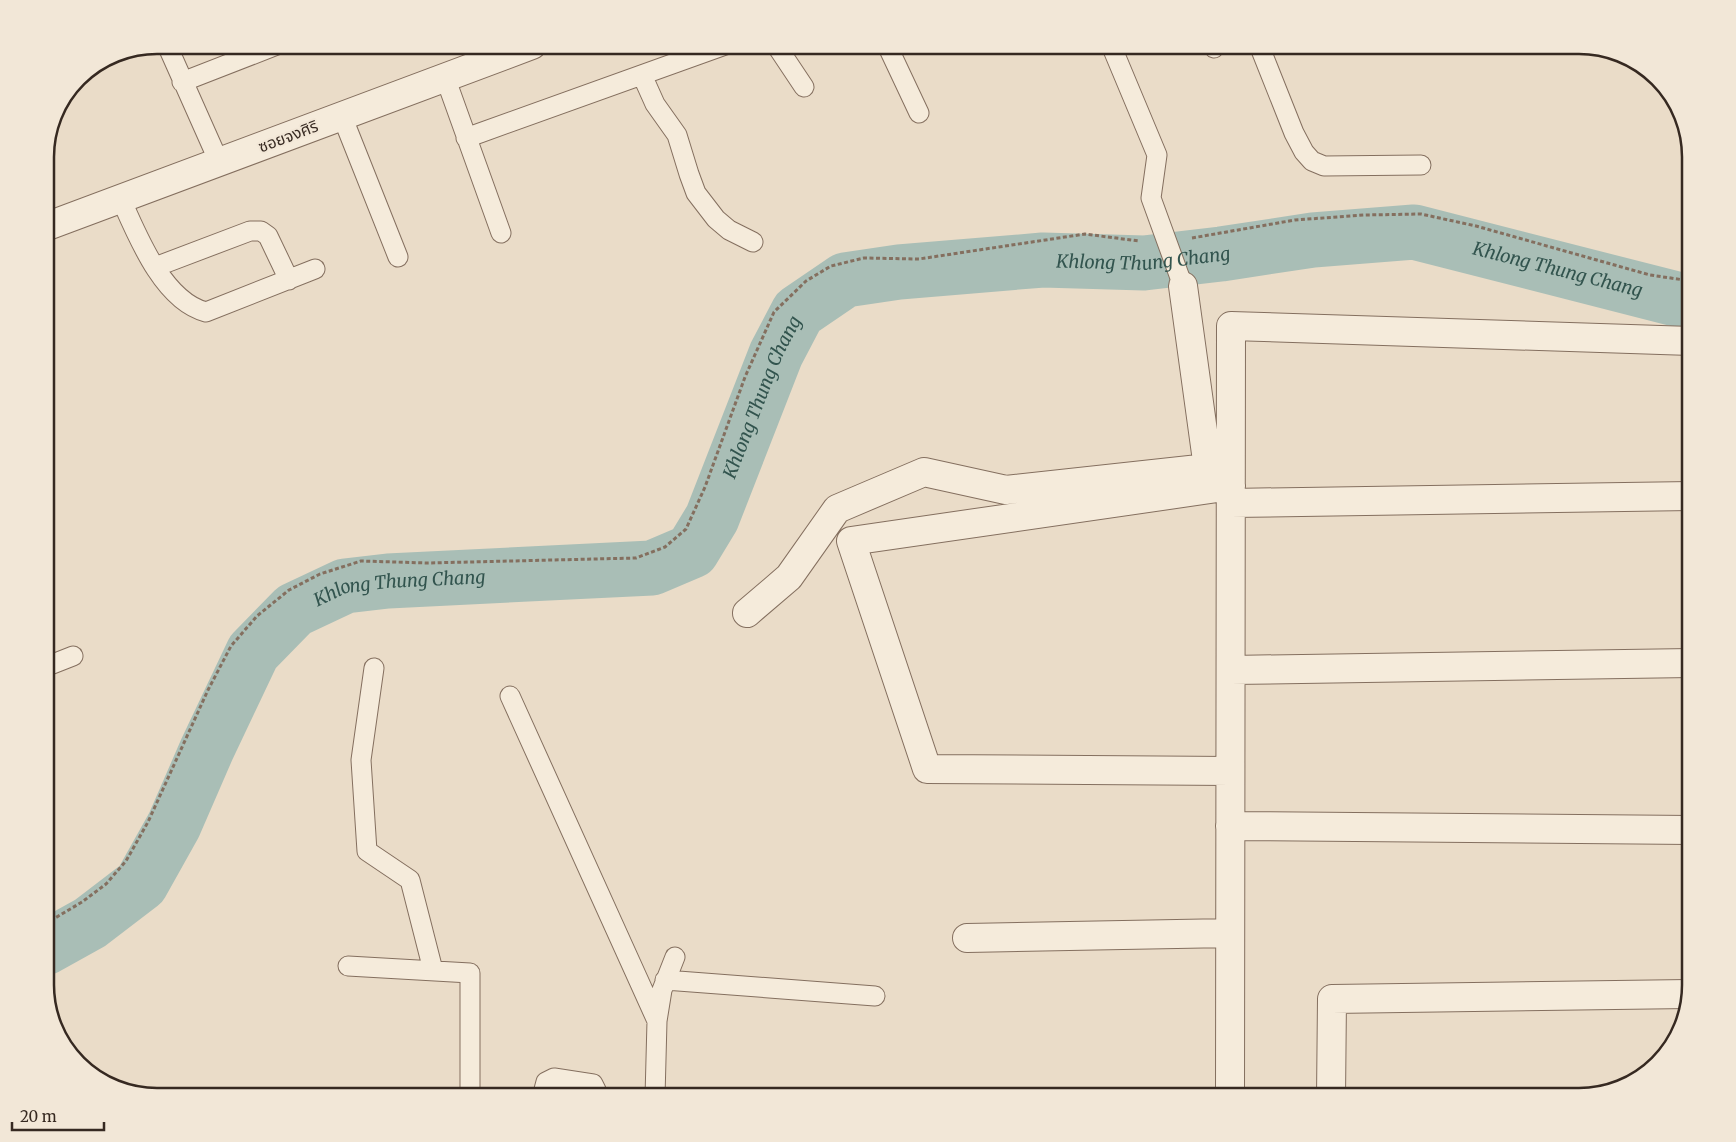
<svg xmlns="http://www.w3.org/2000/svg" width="1736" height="1142" font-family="Merriweather,'Noto Sans Thai',serif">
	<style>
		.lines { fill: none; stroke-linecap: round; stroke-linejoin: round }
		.river { stroke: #a9beb6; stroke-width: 55 }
		.service-casing { stroke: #846f5f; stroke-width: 21 }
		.minor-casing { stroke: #846f5f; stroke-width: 30 }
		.tertiary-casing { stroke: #846f5f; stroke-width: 30 }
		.path { stroke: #846f5f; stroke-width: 3; stroke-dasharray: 4 2.5; stroke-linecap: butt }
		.service { stroke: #f5ebdb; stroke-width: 19 }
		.minor { stroke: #f5ebdb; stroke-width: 28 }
		.tertiary { stroke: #f5ebdb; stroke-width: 28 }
		.labels { text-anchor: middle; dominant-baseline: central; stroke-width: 4; stroke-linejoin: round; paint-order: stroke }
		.street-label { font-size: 16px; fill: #362921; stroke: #f2e7d7 }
		.water-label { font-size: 18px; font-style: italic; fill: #32544e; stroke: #f2e7d7 }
		.rim { fill: none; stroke: #362921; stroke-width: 2.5 }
	</style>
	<rect width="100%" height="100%" fill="#eadcc8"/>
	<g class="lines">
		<!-- river -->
		<path class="river" id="s1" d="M 45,948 L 90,923 L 141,884 L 174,825 L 207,749 L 253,652 L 294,610 L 345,586 L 388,581 L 652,568 L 692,551 L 712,518 L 776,354 L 798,312 L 845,280 L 899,272 L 1043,260 L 1144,263 L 1221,254 L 1313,240 L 1414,232 L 1684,301 L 1691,301"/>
		<!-- service casing -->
		<g class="service-casing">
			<path id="service" d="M 167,45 L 219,162
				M 776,45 L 804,87
				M 887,45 L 919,113
				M 1111,45 L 1157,155 L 1151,198 L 1183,286
				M 1212,45 L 1214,48
				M 1259,45 L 1294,133 L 1304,152 L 1312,161 L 1324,166 L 1421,165
				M 642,75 L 655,104 L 677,135 L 689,174 L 696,193 L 716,219 L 729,230 L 753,242
				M 445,77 L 501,233
				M 182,82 L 277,45
				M 342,116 L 398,257
				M 466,138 L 725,45
				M 121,199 C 137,235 163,301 206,312 L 315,269
				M 155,267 L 250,231 L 261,231 L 268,236 L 289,280
				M 45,667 L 73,656
				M 374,668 L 361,760 L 367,851 L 410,880 L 433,970
				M 510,696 L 657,1021
				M 348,966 L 470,973 L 470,1097
				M 665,980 L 875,996
				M 542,1097 L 546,1082 L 554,1078 L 593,1084 L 596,1090 L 597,1097
				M 655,1097 L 657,1021 L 662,990 L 675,957"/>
		</g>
		<!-- minor casing -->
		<g class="minor-casing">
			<path id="minor" d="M 1231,503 L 1691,496
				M 747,613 L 789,577 L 837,509 L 924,472 L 1006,490 L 1208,468 L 1183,286
				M 1231,670 L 1691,663
				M 1230,771 L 927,769 L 851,541 L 1231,486
				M 1230,826 L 1691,830
				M 967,938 L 1230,933
				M 1230,1097 L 1231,326 L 1691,341
				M 1331,1097 L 1332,999 L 1688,994"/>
		</g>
		<!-- tertiary casing -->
		<g class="tertiary-casing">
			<path id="tertiary" d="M 45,227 L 532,45"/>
		</g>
		<!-- path -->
		<path class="path" d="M 1192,238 L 1295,220 L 1364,215 L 1421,214 L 1476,226 L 1650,275 L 1691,281
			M 45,924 L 82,902 L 106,884 L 126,861 L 148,822 L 208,690 L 231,646 L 257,616 L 289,590 L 320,574 L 361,561 L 428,563 L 636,558 L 665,547 L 686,529 L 705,487 L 745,377 L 774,312 L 806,281 L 831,266 L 864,258 L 919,259 L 1085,234 L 1139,241"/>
		<!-- service -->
		<use href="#service" class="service"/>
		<!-- minor -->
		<use href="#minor" class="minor"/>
		<!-- tertiary -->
		<use href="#tertiary" class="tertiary"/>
	</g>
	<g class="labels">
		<!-- street labels -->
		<g class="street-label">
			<text transform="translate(288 136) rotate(-21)">ซอยจงศิริ</text>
		</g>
		<!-- water labels -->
		<g class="water-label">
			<text stroke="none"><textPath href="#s1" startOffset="1458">Khlong Thung Chang</textPath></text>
			<text stroke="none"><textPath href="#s1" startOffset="1879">Khlong Thung Chang</textPath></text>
			<text stroke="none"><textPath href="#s1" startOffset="1009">Khlong Thung Chang</textPath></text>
			<text stroke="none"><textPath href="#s1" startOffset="542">Khlong Thung Chang</textPath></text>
		</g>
	</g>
	<!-- crop -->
	<path d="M0 0H1736V1142H0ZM157 54H1579A103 103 0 0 1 1682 157V985A103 103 0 0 1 1579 1088H157A103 103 0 0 1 54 985V157A103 103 0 0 1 157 54Z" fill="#f2e7d7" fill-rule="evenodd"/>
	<path class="rim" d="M157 54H1579A103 103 0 0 1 1682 157V985A103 103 0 0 1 1579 1088H157A103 103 0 0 1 54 985V157A103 103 0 0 1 157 54Z"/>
	<!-- scale -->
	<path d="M12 1122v8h92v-8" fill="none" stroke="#362921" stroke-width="2.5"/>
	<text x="20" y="1122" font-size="15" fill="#362921" stroke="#f2e7d7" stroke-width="4" paint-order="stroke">20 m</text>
</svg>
